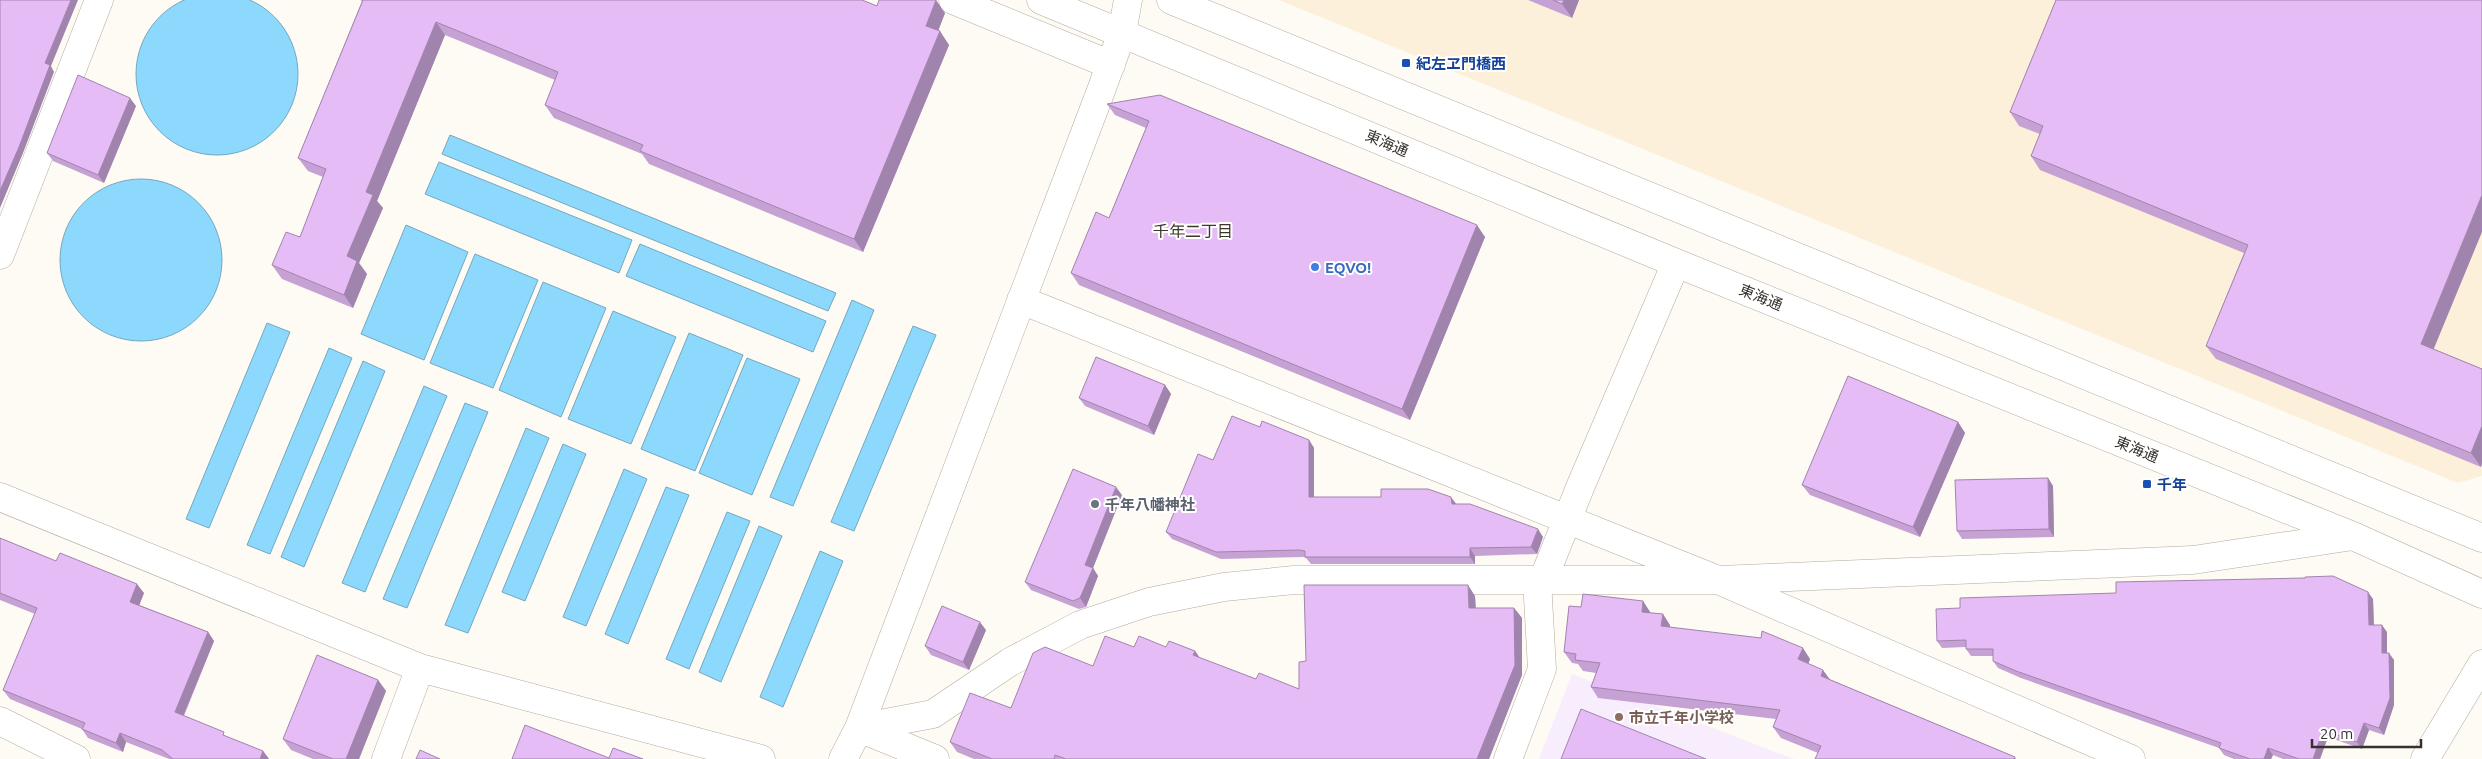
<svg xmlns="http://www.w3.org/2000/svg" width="2482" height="759" font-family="Ubuntu,'Noto Sans JP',sans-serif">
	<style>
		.built { fill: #fdf0db }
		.education { fill: #f8edfd }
		.water { fill: #8dd9fe; stroke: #73a7bf }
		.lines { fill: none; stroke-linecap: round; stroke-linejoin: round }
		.minor-casing { stroke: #b3ab9e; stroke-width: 29 }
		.major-casing { stroke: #b3ab9e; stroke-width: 29 }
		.highway-casing { stroke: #b3ab9e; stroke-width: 29 }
		.minor { stroke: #fff; stroke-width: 28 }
		.major { stroke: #fff; stroke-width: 28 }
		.highway { stroke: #fff; stroke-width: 28 }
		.wall { fill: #c6a2d4 }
		.shaded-wall { fill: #a184ad }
		.building { fill: #e6bcf7; stroke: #a184ad }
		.transit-dot { fill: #1a4fb4; stroke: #fff; stroke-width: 2 }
		.shop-dot { fill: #3f7fe0; stroke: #fff; stroke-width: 2 }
		.worship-dot { fill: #6b7280; stroke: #fff; stroke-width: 2 }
		.education-dot { fill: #8d6e63; stroke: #fff; stroke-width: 2 }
		.labels { text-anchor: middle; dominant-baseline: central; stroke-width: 4; stroke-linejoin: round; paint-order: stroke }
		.transit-label { font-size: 15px; font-weight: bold; fill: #164399; stroke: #fff; text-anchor: start }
		.street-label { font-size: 15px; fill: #35312c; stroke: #fff }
		.shop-label { font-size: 15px; font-weight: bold; fill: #366cbe; stroke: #fff; text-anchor: start }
		.worship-label { font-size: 15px; font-weight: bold; fill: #5b616d; stroke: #fff; text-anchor: start }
		.education-label { font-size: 15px; font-weight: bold; fill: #785e54; stroke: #fff; text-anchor: start }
		.neighbourhood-label { font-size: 16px; fill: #3d362b; stroke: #fff }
	</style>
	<rect width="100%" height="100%" fill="#fefbf5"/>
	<!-- built -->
	<path class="built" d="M 1279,0 L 2482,0 L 2482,476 L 2458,483 Z"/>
	<!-- education -->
	<path class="education" d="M 1572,674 L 1794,759 L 1539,759 Z"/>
	<!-- water -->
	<path class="water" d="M136 74a81 81 0 1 1 162 0a81 81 0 1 1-162 0Z
		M 450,135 L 836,293 L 828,311 L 442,154 Z
		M 439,162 L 632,240 L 619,273 L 425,194 Z
		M60 260a81 81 0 1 1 162 0a81 81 0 1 1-162 0Z
		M 406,225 L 468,252 L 424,360 L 361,334 Z
		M 640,244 L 826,321 L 813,352 L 626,276 Z
		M 475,254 L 538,280 L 493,388 L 430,363 Z
		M 543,282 L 606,308 L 561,417 L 499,390 Z
		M 852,300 L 874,310 L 793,506 L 770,497 Z
		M 613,311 L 676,337 L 631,444 L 568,419 Z
		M 267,323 L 290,332 L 209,528 L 186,519 Z
		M 913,326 L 936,335 L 854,531 L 831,522 Z
		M 689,333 L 743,355 L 695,471 L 641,449 Z
		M 329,348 L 352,358 L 270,554 L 247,545 Z
		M 747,358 L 800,379 L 752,495 L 699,473 Z
		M 363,361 L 385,371 L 304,567 L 281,557 Z
		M 424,386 L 447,396 L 365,592 L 342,583 Z
		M 465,403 L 488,412 L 407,608 L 383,599 Z
		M 526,428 L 549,438 L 468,633 L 445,625 Z
		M 563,444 L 586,454 L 525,601 L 502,592 Z
		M 624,469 L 647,479 L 586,626 L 563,617 Z
		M 666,487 L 689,495 L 628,644 L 605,634 Z
		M 727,512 L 750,521 L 689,669 L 666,659 Z
		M 759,526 L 782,536 L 721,682 L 699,672 Z
		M 820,551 L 843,561 L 783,707 L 760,697 Z"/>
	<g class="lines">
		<!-- minor casing -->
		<g class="minor-casing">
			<path id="minor" d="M 953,0 L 1111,65
				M 0,255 L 99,0
				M 1021,300 L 1718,580 L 2131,759
				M 0,497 L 420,668 L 761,759
				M 1543,580 L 1581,485 L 1676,263
				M 0,721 L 76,759
				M 859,728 L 933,714 L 1010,662 L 1080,625 L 1149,602 L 1224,587 L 1294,580 L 1718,580 L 2193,560 L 2353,536
				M 859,728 L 935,759
				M 386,759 L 420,668
				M 843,759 L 859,728 L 1102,88 L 1122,33 L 1128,0
				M 1508,759 L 1542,669 L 1537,580"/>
		</g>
		<!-- major casing -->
		<g class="major-casing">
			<path id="major" d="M 1041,0 L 1676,263 L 2353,536 L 2482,594
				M 1171,0 L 2482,538"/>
		</g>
		<!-- highway casing -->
		<g class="highway-casing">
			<path id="highway" d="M 2425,759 L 2482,664"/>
		</g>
		<!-- minor -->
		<use href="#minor" class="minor"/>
		<!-- major -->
		<use href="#major" class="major"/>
		<!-- highway -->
		<use href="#highway" class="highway"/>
	</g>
	<!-- wall -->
	<path class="wall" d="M 360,0 L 862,0 L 877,6 L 945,13 L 938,31 L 949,45 L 863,252 L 649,164 L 642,154 L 554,118 L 545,105 L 555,80 L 445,35 L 377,201 L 383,208 L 359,263 L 367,274 L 353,308 L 282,279 L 272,265 L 300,237 L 323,177 L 308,171 L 298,158 L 362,1 Z
		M 1528,0 L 1579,0 L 1572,18 Z
		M 2056,0 L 2434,349 L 2482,369 L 2482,463 L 2481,467 L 2216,359 L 2206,346 L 2244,253 L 2040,170 L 2031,156 L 2040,134 L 2019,126 L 2010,112 Z
		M 1107,104 L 1485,237 L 1410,420 L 1079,285 L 1071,273 L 1109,218 L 1146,128 L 1115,115 Z
		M 136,106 L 104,183 L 53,161 L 47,153 Z
		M 1165,385 L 1171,394 L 1154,435 L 1085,406 L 1079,398 Z
		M 1958,422 L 1965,433 L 1920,537 L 1810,495 L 1802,485 Z
		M 1260,427 L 1309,440 L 1314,448 L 1314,497 L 1456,504 L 1543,537 L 1537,554 L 1475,556 L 1475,564 L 1311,564 L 1306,558 L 1304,557 L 1221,559 L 1172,539 L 1166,532 L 1213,460 Z
		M 2048,478 L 2053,486 L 2054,537 L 1962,539 L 1957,531 Z
		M 1122,495 L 1093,568 L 1098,576 L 1086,607 L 1079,609 L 1031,590 L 1025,582 Z
		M 0,538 L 56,561 L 144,593 L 139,605 L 208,632 L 214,641 L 184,716 L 228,737 L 263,751 L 269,759 L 169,759 L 126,742 L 123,752 L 88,738 L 82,729 L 10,699 L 3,690 L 35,614 L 0,600 Z
		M 1475,596 L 1476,608 L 1514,608 L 1522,618 L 1522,675 L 1489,759 L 974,759 L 957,752 L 950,742 L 1011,708 L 1093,666 L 1134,647 L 1166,647 L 1195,651 L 1200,658 L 1256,679 L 1299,689 L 1306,661 Z
		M 2373,599 L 2374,625 L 2387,632 L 2387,653 L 2394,660 L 2394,705 L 2384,735 L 2369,730 L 2362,749 L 2328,737 L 2320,759 L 2283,759 L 2273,755 L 2271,759 L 2234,759 L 2224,755 L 2219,748 L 2021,678 L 1998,668 L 1993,661 L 1993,656 L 1971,656 L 1966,649 L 1966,647 L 1942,648 L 1937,641 Z
		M 1643,601 L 1650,612 L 1650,613 L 1670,625 L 1670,627 L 1810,659 L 1808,664 L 1831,680 L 2015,757 L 2016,759 L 1815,759 L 1818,753 L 1781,738 L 1773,727 L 1776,719 L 1598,698 L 1591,687 L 1596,673 L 1583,671 L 1578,664 L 1572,663 L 1564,652 L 1581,607 Z
		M 986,630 L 969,670 L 931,655 L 925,646 Z
		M 378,680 L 386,691 L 359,759 L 313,759 L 291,750 L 283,739 Z"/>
	<!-- shaded-wall -->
	<path class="shaded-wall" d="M 71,0 L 78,0 L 51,66 L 54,72 L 23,153 L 0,208 L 0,191 L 45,63 Z
		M 936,0 L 945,13 L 935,39 L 926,26 Z
		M 1564,0 L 1579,0 L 1572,18 L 1562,4 Z
		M 436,22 L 445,35 L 377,201 L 383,208 L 359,263 L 367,274 L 353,308 L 344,295 L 347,256 L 366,192 Z
		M 940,31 L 949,45 L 863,252 L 854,239 Z
		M 130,98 L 136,106 L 104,183 L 98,175 Z
		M 2482,195 L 2482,232 L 2430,358 L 2421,344 Z
		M 1477,225 L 1485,237 L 1410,420 L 1402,409 Z
		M 1165,385 L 1171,394 L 1154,435 L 1148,426 Z
		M 1958,422 L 1965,433 L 1920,537 L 1913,527 Z
		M 2482,426 L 2482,463 L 2481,467 L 2471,453 Z
		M 1309,440 L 1314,448 L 1314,505 L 1309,497 Z
		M 2048,478 L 2053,486 L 2054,537 L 2049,529 Z
		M 1116,487 L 1122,495 L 1093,568 L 1098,576 L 1086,607 L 1080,598 L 1085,565 Z
		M 1451,497 L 1457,505 L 1452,504 Z
		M 1538,529 L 1543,537 L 1537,554 L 1531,547 Z
		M 1470,548 L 1475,556 L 1475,564 L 1470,557 Z
		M 137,584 L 144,593 L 137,611 L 130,602 Z
		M 1468,585 L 1475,596 L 1476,619 L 1469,608 Z
		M 2368,592 L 2373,599 L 2374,632 L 2369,625 Z
		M 1643,601 L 1650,612 L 1649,623 L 1642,612 Z
		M 1514,608 L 1522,618 L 1522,675 L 1489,759 L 1477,759 Z
		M 1663,614 L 1670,625 L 1669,637 L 1661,626 Z
		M 980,622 L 986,630 L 969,670 L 963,662 Z
		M 2382,625 L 2387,632 L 2387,660 L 2382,653 Z
		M 208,632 L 214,641 L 181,721 L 175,712 Z
		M 1803,648 L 1810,659 L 1806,670 L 1798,659 Z
		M 1195,651 L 1202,661 L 1193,655 Z
		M 2389,653 L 2394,660 L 2394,705 L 2384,735 L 2379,728 Z
		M 1823,670 L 1831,681 L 1821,676 Z
		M 378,680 L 386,691 L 359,759 L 346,759 Z
		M 2364,723 L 2369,730 L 2362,749 L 2357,742 Z
		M 2323,730 L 2328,737 L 2320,759 L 2313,759 Z
		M 120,733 L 126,742 L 123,752 L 116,743 Z
		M 2268,748 L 2273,755 L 2271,759 L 2264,759 Z
		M 263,751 L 269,759 L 260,759 Z"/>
	<!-- building -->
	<path class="building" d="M 0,0 L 71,0 L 45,63 L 50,65 L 19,147 L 0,191 Z
		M 363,0 L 862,0 L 877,6 L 879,0 L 936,0 L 926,26 L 940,31 L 854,239 L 640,151 L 643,145 L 545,105 L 558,72 L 436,22 L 366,192 L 373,195 L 347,256 L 357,261 L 344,295 L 272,265 L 286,232 L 300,237 L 326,169 L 298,158 Z
		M 1553,0 L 1564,0 L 1562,4 Z
		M 2056,0 L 2482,0 L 2482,195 L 2421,344 L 2482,369 L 2482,426 L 2471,453 L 2206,346 L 2248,245 L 2031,156 L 2043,126 L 2010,112 Z
		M 78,75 L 130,98 L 98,175 L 47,153 Z
		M 1160,95 L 1477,225 L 1402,409 L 1071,273 L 1096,212 L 1109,218 L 1149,121 L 1107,104 Z
		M 1096,357 L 1165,385 L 1148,426 L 1079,398 Z
		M 1848,376 L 1958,422 L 1913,527 L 1802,485 Z
		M 1232,416 L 1260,427 L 1262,421 L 1309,440 L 1309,497 L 1381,497 L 1381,489 L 1428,489 L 1451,497 L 1452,504 L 1470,504 L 1538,529 L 1531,547 L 1470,548 L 1470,557 L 1305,557 L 1305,551 L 1299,550 L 1216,552 L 1166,532 L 1198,454 L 1213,460 Z
		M 1073,469 L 1116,487 L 1085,565 L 1093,568 L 1080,598 L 1073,601 L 1025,582 Z
		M 2048,478 L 2049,529 L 1957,531 L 1955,480 Z
		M 0,538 L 56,561 L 60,553 L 137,584 L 130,602 L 208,632 L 175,712 L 224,732 L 223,735 L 263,751 L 260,759 L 173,759 L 162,750 L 120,733 L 116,743 L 82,729 L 85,723 L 3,690 L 37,608 L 0,593 Z
		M 2333,576 L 2368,592 L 2369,625 L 2382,625 L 2382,653 L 2389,653 L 2390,698 L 2379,728 L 2364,723 L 2357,742 L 2323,730 L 2313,759 L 2299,759 L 2268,748 L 2264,759 L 2250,759 L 2219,748 L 2221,743 L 2016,671 L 1993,661 L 1993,649 L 1966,649 L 1966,640 L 1937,641 L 1936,609 L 1960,608 L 1960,598 L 2116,593 L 2116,582 L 2305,578 L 2305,577 Z
		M 1304,585 L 1468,585 L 1469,608 L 1514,608 L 1515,665 L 1477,759 L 1066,759 L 1055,755 L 1054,759 L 992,759 L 950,742 L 970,693 L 1011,708 L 1033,653 L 1045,647 L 1093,666 L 1105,636 L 1134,647 L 1139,636 L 1166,647 L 1169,641 L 1195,651 L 1193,655 L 1256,679 L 1259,673 L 1299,689 L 1299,662 L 1306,661 Z
		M 1583,594 L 1643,601 L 1642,612 L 1663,614 L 1661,626 L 1761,638 L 1762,631 L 1803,648 L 1798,659 L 1823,670 L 1821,676 L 2015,757 L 2014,759 L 1815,759 L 1821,746 L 1773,727 L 1780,710 L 1591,687 L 1600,663 L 1575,660 L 1576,654 L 1564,652 L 1569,606 L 1581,607 Z
		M 942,606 L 980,622 L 963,662 L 925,646 Z
		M 317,655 L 378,680 L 346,759 L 333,759 L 283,739 Z
		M 1581,709 L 1706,759 L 1561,759 Z
		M 525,725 L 609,758 L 613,748 L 643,759 L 512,759 Z
		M 420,750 L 440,759 L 416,759 Z"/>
	<!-- markers -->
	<g class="transit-dot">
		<rect x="1401" y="58" width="10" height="10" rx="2.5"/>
		<rect x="2142" y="479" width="10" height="10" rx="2.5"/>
	</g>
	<circle class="shop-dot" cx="1315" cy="267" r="5"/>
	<circle class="worship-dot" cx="1095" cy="504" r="5"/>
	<circle class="education-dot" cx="1619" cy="717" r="5"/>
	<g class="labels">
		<!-- transit labels -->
		<g class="transit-label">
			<text x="1416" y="63">紀左ヱ門橋西</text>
			<text x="2157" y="484">千年</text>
		</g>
		<!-- street labels -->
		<g class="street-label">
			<text transform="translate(1387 143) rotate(23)">東海通</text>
			<text transform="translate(1761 297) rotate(22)">東海通</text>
			<text transform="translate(2137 449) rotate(22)">東海通</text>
		</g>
		<!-- shop labels -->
		<g class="shop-label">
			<text x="1325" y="267">EQVO!</text>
		</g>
		<!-- worship labels -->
		<g class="worship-label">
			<text x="1105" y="504">千年八幡神社</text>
		</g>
		<!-- education labels -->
		<g class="education-label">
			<text x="1629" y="717">市立千年小学校</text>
		</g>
		<!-- neighbourhood labels -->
		<g class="neighbourhood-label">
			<text x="1193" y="231">千年二丁目</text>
		</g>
	</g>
	<!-- scale -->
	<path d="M2312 739v8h109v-8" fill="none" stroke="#35312c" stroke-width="2.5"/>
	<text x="2320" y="739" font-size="15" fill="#35312c" stroke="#ffffff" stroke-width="4" paint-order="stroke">20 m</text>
</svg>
